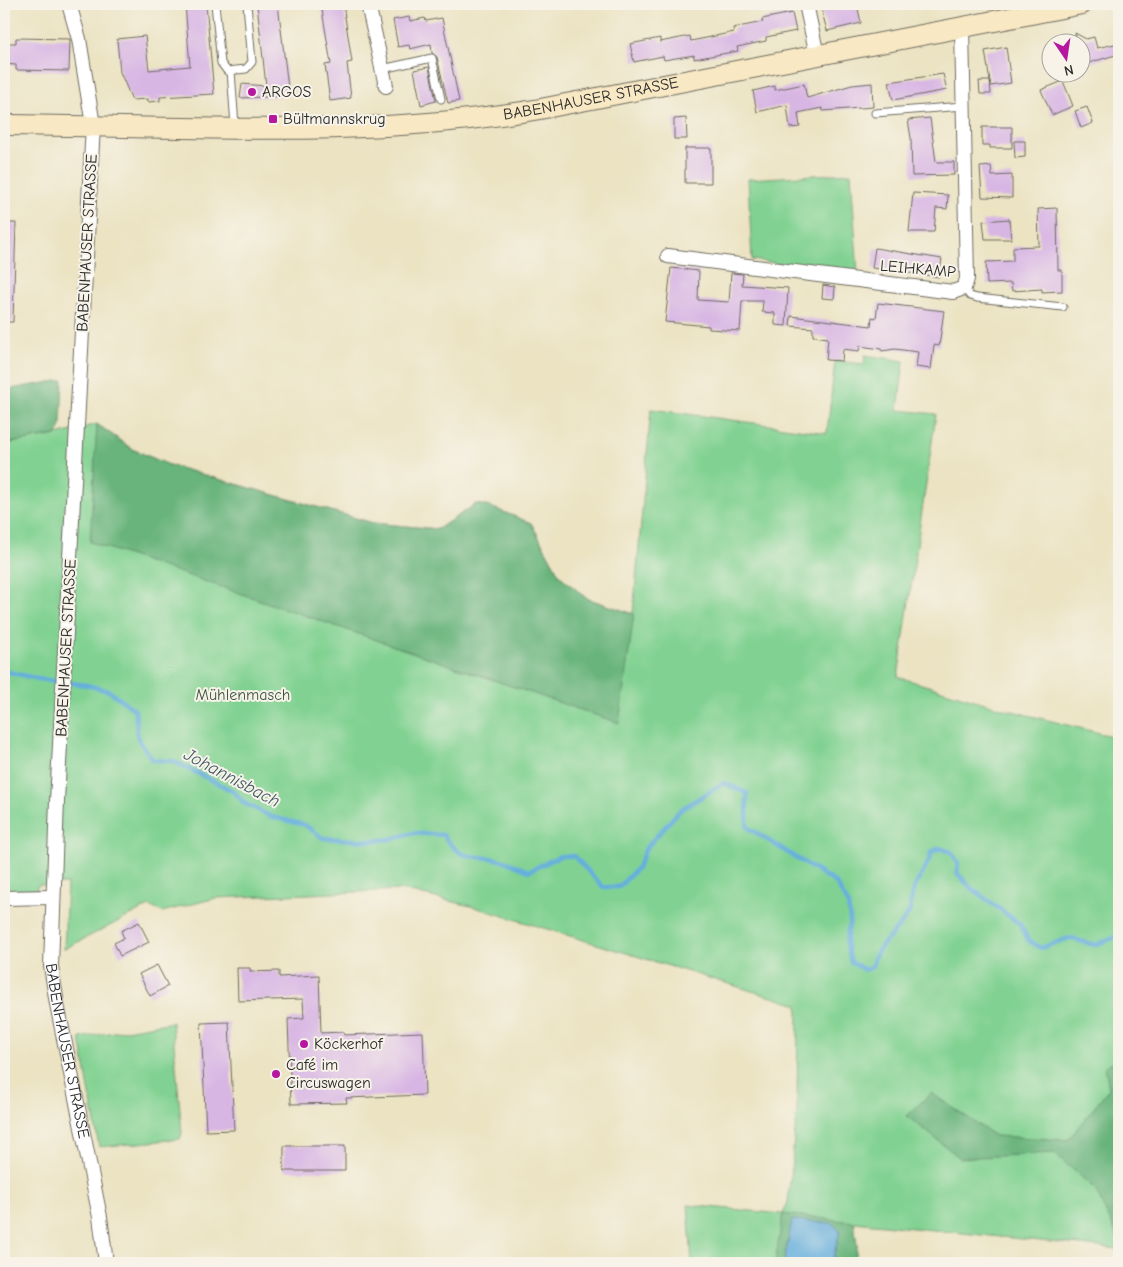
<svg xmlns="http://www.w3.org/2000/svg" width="1123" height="1267" font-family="'Comic Neue',sans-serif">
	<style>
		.green { fill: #81d292; stroke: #567e5e }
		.forest { fill: #68b47c; stroke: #4a7054 }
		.water { fill: #65aedd; stroke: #486c84 }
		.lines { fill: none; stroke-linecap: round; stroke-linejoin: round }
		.stream { stroke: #65aedd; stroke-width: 4.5 }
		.building { fill: #d8b6e4 }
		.service-casing { stroke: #6e6b60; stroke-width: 9 }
		.minor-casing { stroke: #6e6b60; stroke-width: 16 }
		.secondary-casing { stroke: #6e6b60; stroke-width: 22 }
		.service { stroke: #fff; stroke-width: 7 }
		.minor { stroke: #fff; stroke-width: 14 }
		.secondary { stroke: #f8e8c3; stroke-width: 20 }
		.poi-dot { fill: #b5179e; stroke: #f7f3e8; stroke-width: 2 }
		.labels { text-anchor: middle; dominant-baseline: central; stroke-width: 4; stroke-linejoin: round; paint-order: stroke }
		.poi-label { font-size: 16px; fill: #2b2b2b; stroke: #f7f3e8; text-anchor: start }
		.street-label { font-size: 16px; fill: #2b2b2b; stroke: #f7f3e8 }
		.park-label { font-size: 16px; fill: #405545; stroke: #f7f3e8 }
		.water-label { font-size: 18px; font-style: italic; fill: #3f5969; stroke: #f7f3e8 }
	</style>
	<rect width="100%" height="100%" fill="#f7f3e8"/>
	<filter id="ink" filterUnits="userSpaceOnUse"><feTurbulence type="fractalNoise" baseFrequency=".02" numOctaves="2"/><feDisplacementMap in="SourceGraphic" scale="10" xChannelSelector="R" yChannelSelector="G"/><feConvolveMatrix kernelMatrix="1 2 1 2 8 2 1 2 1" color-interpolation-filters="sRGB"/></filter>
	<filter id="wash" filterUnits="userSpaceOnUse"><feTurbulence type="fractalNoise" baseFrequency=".0096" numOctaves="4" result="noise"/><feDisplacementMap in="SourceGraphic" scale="20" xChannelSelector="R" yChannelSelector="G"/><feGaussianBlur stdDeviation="1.12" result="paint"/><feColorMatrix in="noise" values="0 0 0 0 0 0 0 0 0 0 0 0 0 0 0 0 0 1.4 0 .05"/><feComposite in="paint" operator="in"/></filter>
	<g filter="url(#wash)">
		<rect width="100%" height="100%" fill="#ebe3c2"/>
		<!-- green -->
		<path class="green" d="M 851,173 L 858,275 L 752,260 L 748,179 Z
			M 865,355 L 904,361 L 898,410 L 936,414 L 898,677 L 1008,710 L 1119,738 L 1119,1249 L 854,1222 L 857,1246 L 855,1263 L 692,1263 L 688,1205 L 783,1214 L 788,1202 L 797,1110 L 798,1005 L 471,906 L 402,890 L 216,898 L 162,912 L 149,906 L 64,949 L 67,884 L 37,885 L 37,890 L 4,891 L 4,444 L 57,435 L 97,424 L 132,449 L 169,465 L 373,523 L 438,529 L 476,504 L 488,506 L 531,523 L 560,576 L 586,598 L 633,614 L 651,409 L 827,433 L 835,361 L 864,364 Z
			M 172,1022 L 182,1133 L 180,1139 L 99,1147 L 80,1038 Z"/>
		<!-- forest -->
		<path class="forest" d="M 63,380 L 61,426 L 57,435 L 4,444 L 4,390 Z
			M 97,424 L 132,449 L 169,465 L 373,523 L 438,529 L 476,504 L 488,506 L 531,523 L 560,576 L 586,598 L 634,614 L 619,723 L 90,542 Z
			M 1119,1059 L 1119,1240 L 1095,1189 L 1054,1153 L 960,1158 L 907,1116 L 931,1093 L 995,1136 L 1068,1140 L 1109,1089 L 1105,1066 Z
			M 783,1214 L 854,1222 L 857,1246 L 855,1263 L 832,1263 L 840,1231 L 792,1221 L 784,1263 L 775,1263 Z"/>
		<!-- water -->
		<path class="water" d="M 792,1220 L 832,1223 L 840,1231 L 832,1263 L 784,1263 Z"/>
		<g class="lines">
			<!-- stream -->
			<path class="stream" d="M 4,671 L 39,679 L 87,685 L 109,691 L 135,710 L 138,739 L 153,760 L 173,761 L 233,791 L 244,803 L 272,817 L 305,825 L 323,838 L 370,841 L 391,839 L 414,833 L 443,835 C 464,864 470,853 500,860 C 510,862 520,868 529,871 L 560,856 L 574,856 L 603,887 L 619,887 L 638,867 L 646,848 L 680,810 L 724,783 L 747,793 L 747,827 L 836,883 L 848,904 L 850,920 L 846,942 L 851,962 L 865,970 L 872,967 C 875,944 901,931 910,910 C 912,904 910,897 913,891 C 919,877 928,868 931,853 L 939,848 L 951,852 L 958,862 L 957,873 L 971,888 L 1020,924 L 1028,940 L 1041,948 L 1069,938 L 1095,945 L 1119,936
				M 1119,1045 L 1115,1057 L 1119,1070"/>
		</g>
		<g id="blocks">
			<!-- building -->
			<path class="building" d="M 185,4 L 206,4 L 214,94 L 160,97 L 160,101 L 148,102 L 148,99 L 132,100 L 120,72 L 117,39 L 145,36 L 149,70 L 190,66 Z
				M 257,4 L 278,4 L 289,96 L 240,98 L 242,84 L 266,86 Z
				M 321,4 L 343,4 L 352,62 L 347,63 L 351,98 L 330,101 L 325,65 L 331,64 Z
				M 820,4 L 857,4 L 861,23 L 827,31 Z
				M 792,13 L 796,31 L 766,37 L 766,41 L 737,47 L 738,51 L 694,59 L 694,55 L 664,60 L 663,56 L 634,62 L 630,44 L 660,38 L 660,42 L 690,36 L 691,41 L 706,38 L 734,32 L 733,28 L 763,22 L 762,19 Z
				M 409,17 L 410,21 L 425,18 L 426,21 L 442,18 L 459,101 L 448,103 L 437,57 L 432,53 L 431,44 L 410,49 L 409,45 L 398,47 L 393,20 Z
				M 1075,33 L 1086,39 L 1094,37 L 1097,48 L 1119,43 L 1119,54 L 1085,64 L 1083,55 L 1080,56 L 1080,42 L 1078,42 Z
				M 16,38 L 70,39 L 69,71 L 16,70 L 16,65 L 4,64 L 4,43 L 16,43 Z
				M 1006,47 L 1011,83 L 991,86 L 990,81 L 991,94 L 980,94 L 979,81 L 990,81 L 985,51 Z
				M 429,67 L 436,101 L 421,105 L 414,70 Z
				M 943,74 L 947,90 L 893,100 L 889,82 Z
				M 1063,81 L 1073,106 L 1052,115 L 1041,90 Z
				M 872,83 L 873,107 L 823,111 L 822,108 L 798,113 L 800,127 L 790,128 L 787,105 L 757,112 L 753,91 L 775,86 L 775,90 L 804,84 L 807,98 L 852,85 Z
				M 1087,107 L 1093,123 L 1081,128 L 1075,111 Z
				M 686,118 L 687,139 L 674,139 L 674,119 Z
				M 930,118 L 936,162 L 954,162 L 954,175 L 912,176 L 911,138 L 908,120 Z
				M 982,127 L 1012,127 L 1012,148 L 990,148 L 990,145 L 982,145 Z
				M 1014,141 L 1025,141 L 1025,157 L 1015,158 Z
				M 685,148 L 711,148 L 711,183 L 685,183 Z
				M 991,166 L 992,176 L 1012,175 L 1012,198 L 982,197 L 980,167 Z
				M 913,193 L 948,195 L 947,209 L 936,208 L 934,232 L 909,232 Z
				M 1057,208 L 1058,270 L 1062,270 L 1062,291 L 1042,292 L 1042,289 L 1012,291 L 1011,283 L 987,284 L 986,262 L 1013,261 L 1013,247 L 1039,246 L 1038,209 Z
				M 1009,219 L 1011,239 L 985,239 L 983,221 Z
				M 4,223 L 16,223 L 13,322 L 4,322 Z
				M 875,248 L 942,259 L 939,277 L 872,268 Z
				M 671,268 L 699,271 L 698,300 L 729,302 L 731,273 L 743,274 L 742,285 L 788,288 L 786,326 L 775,325 L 775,313 L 762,312 L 763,301 L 742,301 L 740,331 L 709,329 L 709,326 L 665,322 Z
				M 823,285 L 835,287 L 834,299 L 822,298 Z
				M 878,303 L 944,311 L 939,346 L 934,345 L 931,369 L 916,367 L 918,352 L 895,349 L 882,351 L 881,349 L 860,346 L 859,351 L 843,349 L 842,361 L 826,360 L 828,338 L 813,336 L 813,328 L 790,326 L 791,316 L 871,326 L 872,317 L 876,318 Z
				M 139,922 L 149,942 L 120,956 L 114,943 L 124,938 L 121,931 Z
				M 157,965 L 168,986 L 150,996 L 139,974 Z
				M 237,968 L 250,968 L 250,972 L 279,971 L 279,977 L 319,975 L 321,1033 L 343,1032 L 344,1035 L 423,1032 L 425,1095 L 346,1098 L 347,1103 L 291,1104 L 288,1019 L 304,1018 L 303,999 L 238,1001 Z
				M 229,1022 L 234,1130 L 206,1131 L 201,1023 Z
				M 284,1146 L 345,1146 L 345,1171 L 284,1171 Z"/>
		</g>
	</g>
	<g filter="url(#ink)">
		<use href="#blocks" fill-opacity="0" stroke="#6e6b60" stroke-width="1"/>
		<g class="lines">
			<!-- service casing -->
			<g class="service-casing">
				<path id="service" d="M 215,4 L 221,63 L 227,71 L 246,69 L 252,62 L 247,4
					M 382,69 L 432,58 L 441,99
					M 231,71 L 235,126
					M 875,113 L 963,106
					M 964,288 L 970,296 L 977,298 L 1063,307"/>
			</g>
			<!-- minor casing -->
			<g class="minor-casing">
				<g id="minor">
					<path id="s1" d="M 69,4 L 79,39 L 93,125 L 57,801 L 51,966 L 57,1004 L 100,1217 L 106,1263"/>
					<path d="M 368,4 L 386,86"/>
					<path d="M 806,4 L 815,46 L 820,54"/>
					<path d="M 668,256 L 953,292 L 964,288 L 967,279 L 962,27"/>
					<path d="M 4,898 L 53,897"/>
				</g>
			</g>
			<!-- secondary casing -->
			<g class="secondary-casing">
				<g id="secondary">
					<path id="s2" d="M 4,125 C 183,126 362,140 540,109 L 1082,4"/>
				</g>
			</g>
			<!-- service -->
			<use href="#service" class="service"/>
			<!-- minor -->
			<use href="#minor" class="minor"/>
			<!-- secondary -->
			<use href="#secondary" class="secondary"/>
		</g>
	</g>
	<!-- markers -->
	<g class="poi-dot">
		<circle cx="252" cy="92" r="5"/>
		<rect x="268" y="114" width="10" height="10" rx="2.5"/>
		<circle cx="304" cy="1044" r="5"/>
		<circle cx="276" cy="1074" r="5"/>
	</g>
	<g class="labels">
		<!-- poi labels -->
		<g class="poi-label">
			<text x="262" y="92">ARGOS</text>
			<text x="283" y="119">Bültmannskrug</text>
			<text x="314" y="1044">Köckerhof</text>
			<text x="286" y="1065">Café im<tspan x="286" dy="18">Circuswagen</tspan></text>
		</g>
		<!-- street labels -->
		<g class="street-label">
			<text stroke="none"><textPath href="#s2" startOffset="589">BABENHAUSER STRASSE</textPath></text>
			<text transform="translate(87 243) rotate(-87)">BABENHAUSER STRASSE</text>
			<text transform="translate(918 269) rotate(5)">LEIHKAMP</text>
			<text transform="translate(66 648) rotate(-87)">BABENHAUSER STRASSE</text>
			<text stroke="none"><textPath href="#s1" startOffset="1052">BABENHAUSER STRASSE</textPath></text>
		</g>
		<!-- park labels -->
		<g class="park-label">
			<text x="243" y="695">Mühlenmasch</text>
		</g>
		<!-- water labels -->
		<g class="water-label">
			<text transform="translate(232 778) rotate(28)">Johannisbach</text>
		</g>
	</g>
	<!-- margin -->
	<rect width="1123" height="1267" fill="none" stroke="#f7f3e8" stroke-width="20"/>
	<!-- north arrow -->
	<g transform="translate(1066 58) rotate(167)"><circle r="24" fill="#f7f3e8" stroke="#a5a39c"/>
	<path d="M0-4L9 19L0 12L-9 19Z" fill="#b5179e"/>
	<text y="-8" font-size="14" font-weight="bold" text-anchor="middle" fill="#2b2b2b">N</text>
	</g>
</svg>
